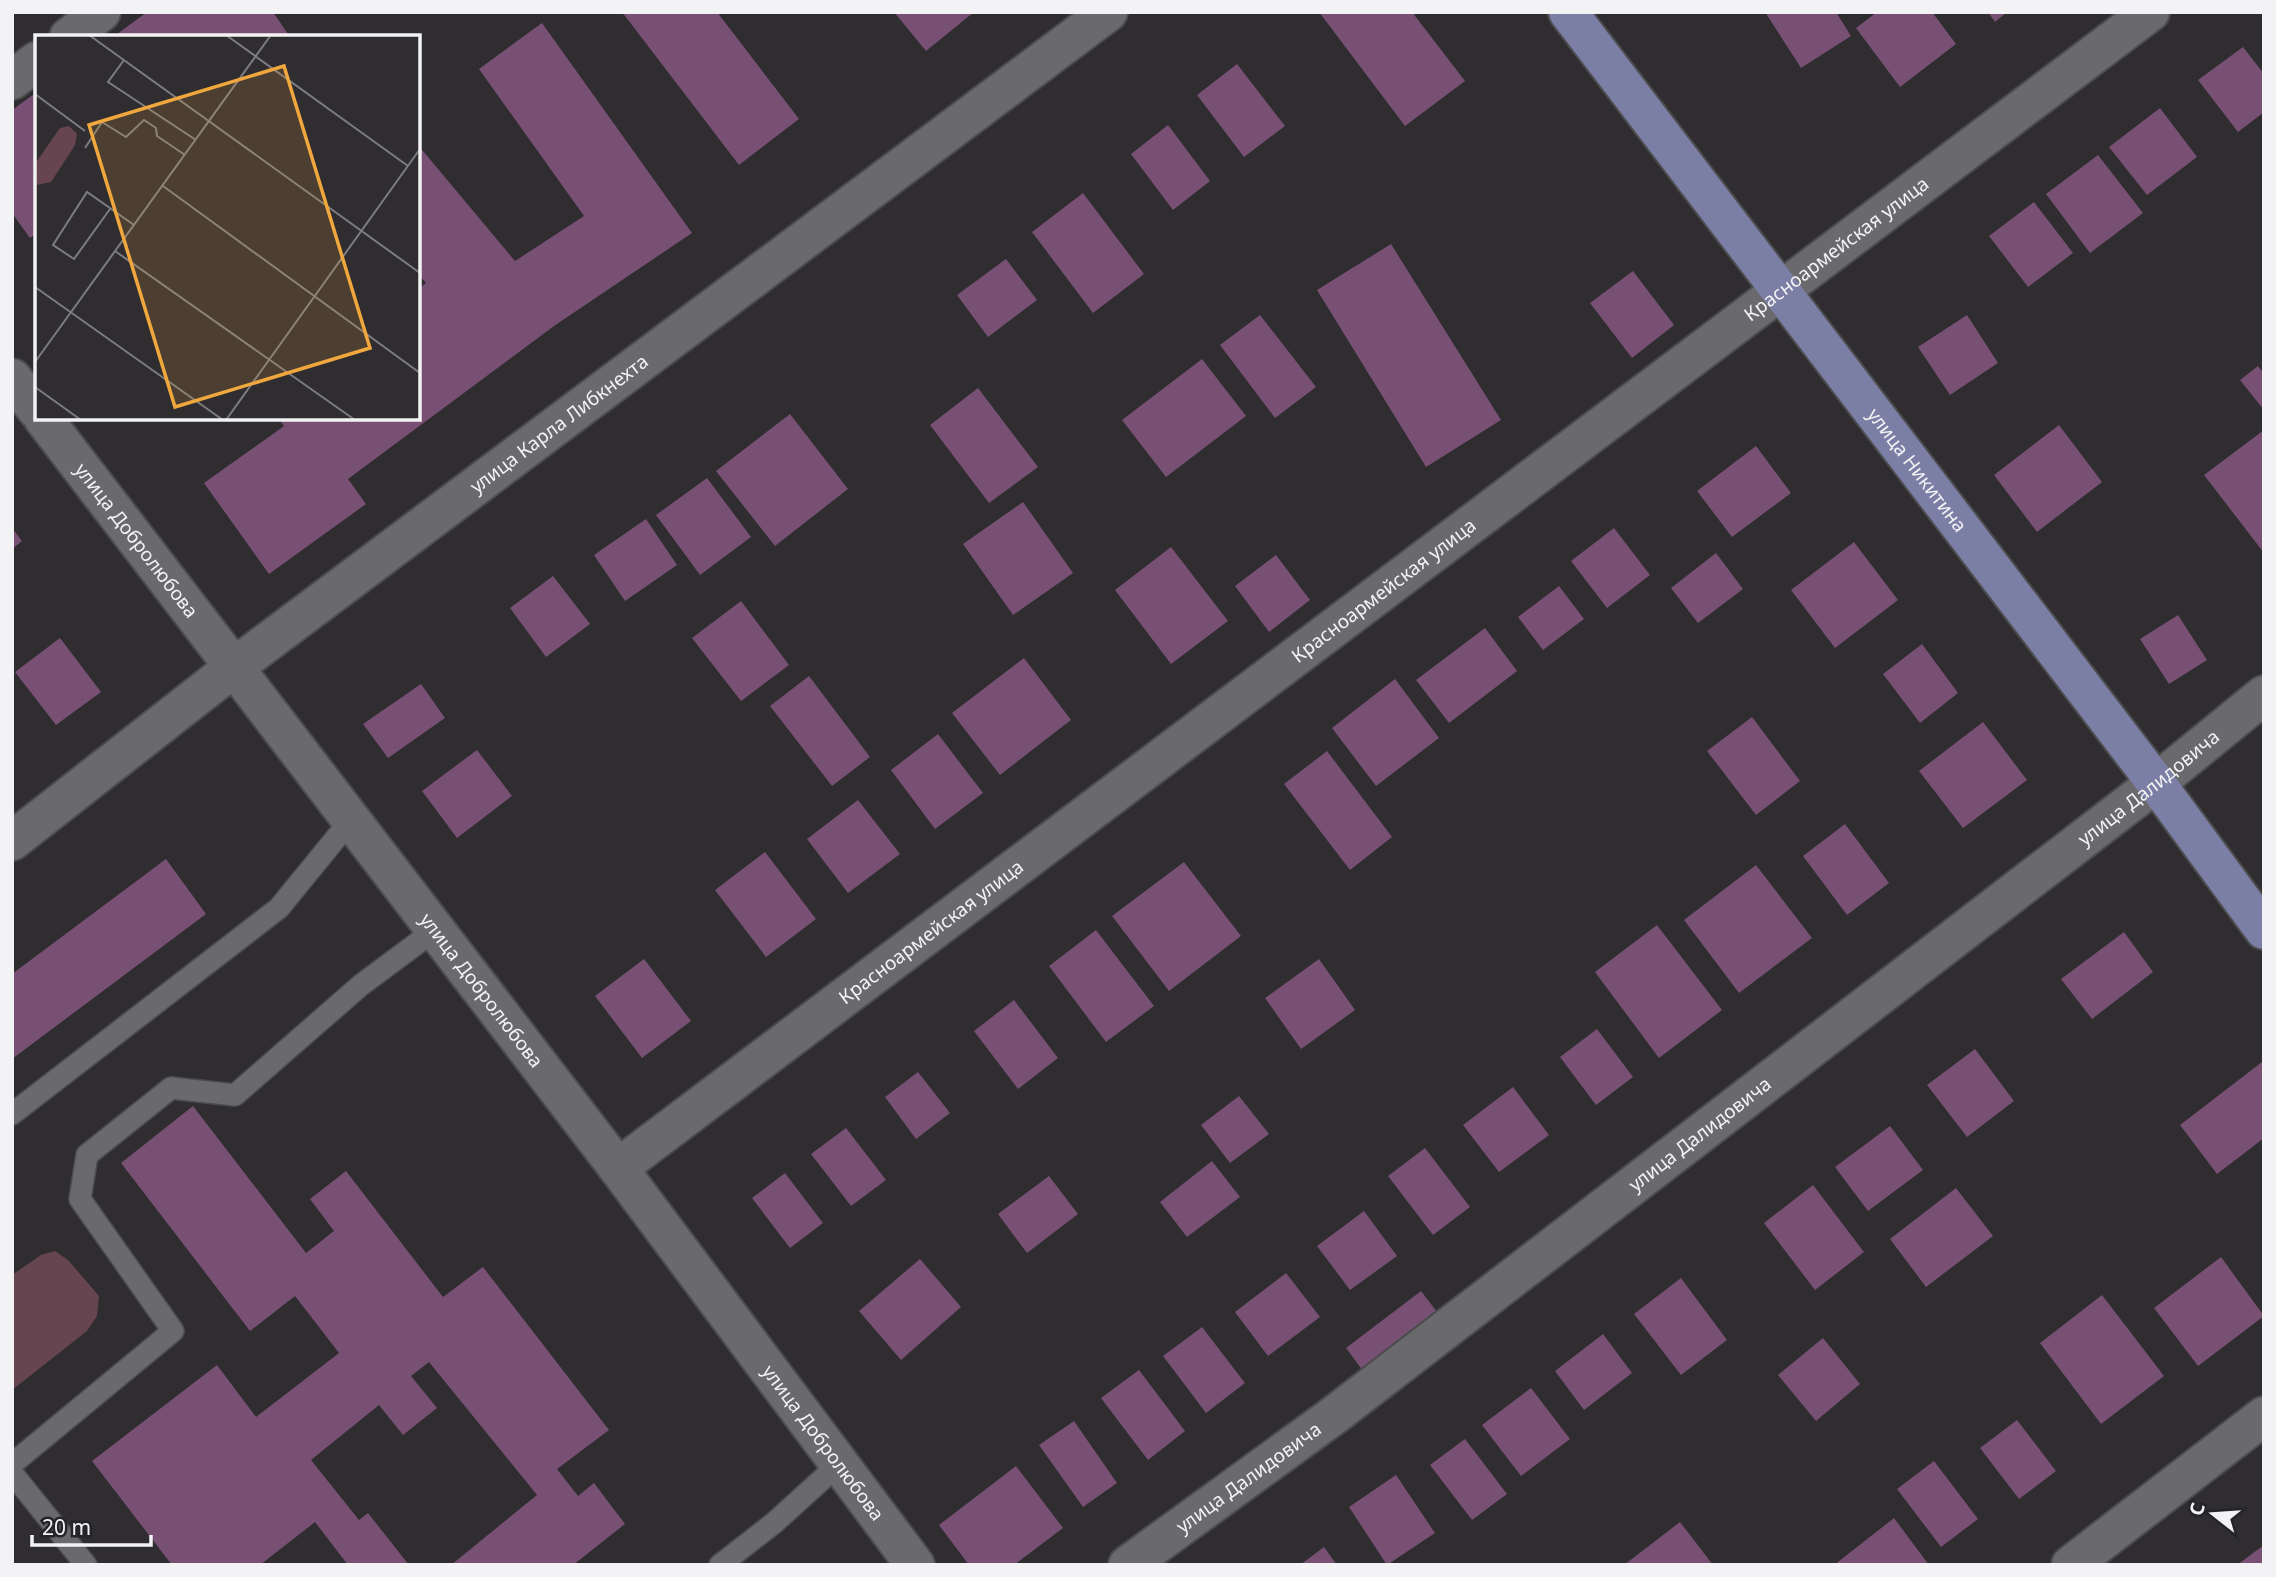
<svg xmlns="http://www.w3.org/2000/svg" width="2276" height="1577" font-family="'Noto Sans',sans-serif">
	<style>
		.green { fill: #664551 }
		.building { fill: #785074 }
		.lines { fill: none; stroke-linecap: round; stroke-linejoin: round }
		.service-casing { stroke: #4c4b4d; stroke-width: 24 }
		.minor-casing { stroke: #4c4b4d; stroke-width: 42 }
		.secondary-casing { stroke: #4c4b4d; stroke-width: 42 }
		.primary-casing { stroke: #4c4b4d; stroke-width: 42 }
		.service { stroke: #6a696c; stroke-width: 21 }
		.minor { stroke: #6a696c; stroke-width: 38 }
		.secondary { stroke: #6a696c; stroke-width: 38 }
		.primary { stroke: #7b7fa5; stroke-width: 38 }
		.labels { text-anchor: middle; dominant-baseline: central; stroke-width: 5; stroke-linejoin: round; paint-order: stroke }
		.street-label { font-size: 19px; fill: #f3f2f4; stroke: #252426 }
		.inset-road { fill: none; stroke: #7d7c7e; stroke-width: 2 }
		.view { fill: #efa73e; fill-opacity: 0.15; stroke: #efa73e; stroke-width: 3.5 }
		.inset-edge { fill: none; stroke: #f3f2f4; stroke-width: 3.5 }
	</style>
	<rect width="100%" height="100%" fill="#2f2d30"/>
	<!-- green -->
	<path class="green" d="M 55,1251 L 68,1260 L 99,1296 L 97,1316 L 87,1331 L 12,1390 L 12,1275 L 41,1255 Z"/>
	<!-- building -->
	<path class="building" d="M 147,12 L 273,12 L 290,37 L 113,37 Z
		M 622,12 L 717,12 L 799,119 L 739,165 Z
		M 894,12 L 974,12 L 926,51 Z
		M 1319,12 L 1412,12 L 1465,81 L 1405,126 Z
		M 1765,12 L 1836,12 L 1851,36 L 1801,68 Z
		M 1877,12 L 1932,12 L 1956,44 L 1900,87 L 1856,28 Z
		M 1988,12 L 2007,12 L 1995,22 Z
		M 542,23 L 692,233 L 554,326 L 348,479 L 366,504 L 269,574 L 204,483 L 284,426 L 278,418 L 418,418 L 418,289 L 426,283 L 418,274 L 418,145 L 515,261 L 584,216 L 479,69 Z
		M 2243,47 L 2264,74 L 2264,112 L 2238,132 L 2198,80 Z
		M 1237,64 L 1285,126 L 1244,157 L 1197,95 Z
		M 37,92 L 37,233 L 30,238 L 12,213 L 12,110 Z
		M 2160,108 L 2197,157 L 2147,195 L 2109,147 Z
		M 1168,125 L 1210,181 L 1173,210 L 1131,154 Z
		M 2098,155 L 2143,213 L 2090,253 L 2046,194 Z
		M 1083,193 L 1144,274 L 1093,313 L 1032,232 Z
		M 2034,202 L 2073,253 L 2028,287 L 1989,236 Z
		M 1391,244 L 1501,420 L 1426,467 L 1317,290 Z
		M 1006,259 L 1037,300 L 988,337 L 957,295 Z
		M 1633,271 L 1674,325 L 1632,358 L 1590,303 Z
		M 1260,315 L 1316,387 L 1275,418 L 1220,345 Z
		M 1967,315 L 1998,363 L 1950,395 L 1918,347 Z
		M 1202,359 L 1246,416 L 1166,477 L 1122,420 Z
		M 2258,366 L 2264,374 L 2264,410 L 2240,380 Z
		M 978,388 L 1038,467 L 989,503 L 930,425 Z
		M 790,414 L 848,489 L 775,546 L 716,471 Z
		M 2059,425 L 2102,482 L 2037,532 L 1994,475 Z
		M 2264,430 L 2264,553 L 2204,475 Z
		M 1756,446 L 1791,493 L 1732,537 L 1697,491 Z
		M 707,478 L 751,537 L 700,575 L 656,515 Z
		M 1023,502 L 1073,573 L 1013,615 L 963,544 Z
		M 646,519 L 677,565 L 625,601 L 594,555 Z
		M 12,528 L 22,541 L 12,549 Z
		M 1614,528 L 1650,575 L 1607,608 L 1571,561 Z
		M 1854,542 L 1898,600 L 1835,648 L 1791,590 Z
		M 1171,547 L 1228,621 L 1171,664 L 1115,590 Z
		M 1716,553 L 1743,589 L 1698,623 L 1671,588 Z
		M 1276,555 L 1310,600 L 1269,632 L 1235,586 Z
		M 553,576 L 590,624 L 546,657 L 510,608 Z
		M 1559,586 L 1584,619 L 1543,650 L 1518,617 Z
		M 741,601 L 789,665 L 741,701 L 692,638 Z
		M 2178,615 L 2207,660 L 2169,684 L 2140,639 Z
		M 1485,628 L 1517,671 L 1449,723 L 1416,680 Z
		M 60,638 L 101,692 L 56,725 L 15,672 Z
		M 1922,644 L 1958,693 L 1920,723 L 1883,674 Z
		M 1024,658 L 1071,720 L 1000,775 L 952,713 Z
		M 809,676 L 870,757 L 832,786 L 770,706 Z
		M 1395,679 L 1439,738 L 1376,786 L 1332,728 Z
		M 421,684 L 445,718 L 388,758 L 363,724 Z
		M 1752,717 L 1800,781 L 1756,815 L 1707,751 Z
		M 1983,722 L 2027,780 L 1963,828 L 1919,771 Z
		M 938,734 L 983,793 L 935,829 L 891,770 Z
		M 477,750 L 512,796 L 457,838 L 422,791 Z
		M 1327,751 L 1392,837 L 1350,870 L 1284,784 Z
		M 858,800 L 900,854 L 848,893 L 807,839 Z
		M 1845,824 L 1889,883 L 1847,915 L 1803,856 Z
		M 765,852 L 816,919 L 766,957 L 715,890 Z
		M 166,859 L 206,914 L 12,1059 L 12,974 Z
		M 1184,862 L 1241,936 L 1169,991 L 1112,916 Z
		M 1756,865 L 1812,938 L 1739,993 L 1684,920 Z
		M 1657,925 L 1722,1010 L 1659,1058 L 1595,972 Z
		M 1096,930 L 1154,1006 L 1106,1042 L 1049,966 Z
		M 2124,932 L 2153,972 L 2092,1019 L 2061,979 Z
		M 644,959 L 691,1021 L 642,1058 L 595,996 Z
		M 1319,959 L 1355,1010 L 1301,1049 L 1265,998 Z
		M 1014,1000 L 1058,1058 L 1018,1089 L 974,1031 Z
		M 1597,1029 L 1633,1077 L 1596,1105 L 1560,1057 Z
		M 1975,1049 L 2014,1101 L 1967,1137 L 1927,1085 Z
		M 2262,1062 L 2264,1138 L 2217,1174 L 2180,1125 Z
		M 918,1072 L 950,1113 L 916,1139 L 885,1097 Z
		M 1513,1087 L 1549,1135 L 1499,1172 L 1463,1125 Z
		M 1239,1096 L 1269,1134 L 1230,1163 L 1201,1125 Z
		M 193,1106 L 306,1253 L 334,1231 L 310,1199 L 346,1171 L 443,1297 L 483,1267 L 609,1430 L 557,1469 L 578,1496 L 594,1483 L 625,1524 L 573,1565 L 451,1565 L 537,1495 L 429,1362 L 411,1376 L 437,1408 L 403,1435 L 379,1405 L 311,1460 L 359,1520 L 368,1513 L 409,1565 L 348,1565 L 315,1522 L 260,1565 L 172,1565 L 92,1461 L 217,1365 L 256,1417 L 339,1353 L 295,1296 L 250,1331 L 121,1163 Z
		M 1890,1126 L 1923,1170 L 1868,1211 L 1835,1167 Z
		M 846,1128 L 886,1180 L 851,1206 L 811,1154 Z
		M 1425,1148 L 1470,1207 L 1433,1235 L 1388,1176 Z
		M 1212,1161 L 1240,1197 L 1187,1237 L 1160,1202 Z
		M 785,1173 L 823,1223 L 790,1248 L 752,1198 Z
		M 1049,1176 L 1078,1214 L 1027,1253 L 998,1214 Z
		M 1813,1185 L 1864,1252 L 1815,1290 L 1764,1223 Z
		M 1956,1188 L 1993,1236 L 1926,1287 L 1890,1239 Z
		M 1364,1211 L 1397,1256 L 1350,1290 L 1317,1246 Z
		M 2221,1257 L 2264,1316 L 2198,1366 L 2154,1308 Z
		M 920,1259 L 961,1307 L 901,1360 L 859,1311 Z
		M 1286,1273 L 1320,1317 L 1268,1356 L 1235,1312 Z
		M 1681,1278 L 1727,1340 L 1681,1375 L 1634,1314 Z
		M 1421,1291 L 1444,1321 L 1369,1379 L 1346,1348 Z
		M 2102,1295 L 2164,1376 L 2101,1424 L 2040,1343 Z
		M 1202,1327 L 1245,1383 L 1206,1413 L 1163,1356 Z
		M 1603,1334 L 1632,1373 L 1584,1410 L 1555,1371 Z
		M 1823,1338 L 1860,1384 L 1816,1421 L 1778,1375 Z
		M 1139,1370 L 1185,1431 L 1148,1460 L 1101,1398 Z
		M 1531,1388 L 1570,1439 L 1521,1476 L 1482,1425 Z
		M 2017,1420 L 2056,1471 L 2019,1499 L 1980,1448 Z
		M 1074,1421 L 1117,1483 L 1083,1507 L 1039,1445 Z
		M 1465,1439 L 1507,1494 L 1472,1520 L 1430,1465 Z
		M 1934,1461 L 1978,1519 L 1941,1547 L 1897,1489 Z
		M 1016,1466 L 1063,1528 L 1014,1565 L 969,1565 L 939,1525 Z
		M 1396,1475 L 1435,1533 L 1387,1565 L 1349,1507 Z
		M 1894,1518 L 1929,1565 L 1834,1565 Z
		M 1680,1522 L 1713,1565 L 1624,1565 Z
		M 2264,1545 L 2264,1565 L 2237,1565 Z
		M 1324,1547 L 1337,1565 L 1300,1565 Z"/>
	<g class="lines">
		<!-- service casing -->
		<g class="service-casing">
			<path id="service" d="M 12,1114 L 279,908 L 350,821
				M 12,1464 L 173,1331 L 80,1199 L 87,1155 L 171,1088 L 235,1095 L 361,985 L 435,930
				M 12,1473 L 86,1565
				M 720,1565 L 774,1523 L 839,1464"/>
		</g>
		<!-- minor casing -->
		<g class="minor-casing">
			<g id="minor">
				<path d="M 12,378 L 37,410"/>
				<path id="s1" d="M 43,418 L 618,1168 L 915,1565"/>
				<path id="s2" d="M 12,841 L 233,668 L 1108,12"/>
				<path id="s3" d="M 618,1168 L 2150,12"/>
				<path id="s4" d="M 1128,1565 L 1333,1416 L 2156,783 L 2264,695"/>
				<path d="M 2071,1565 L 2264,1416"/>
			</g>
		</g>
		<!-- secondary casing -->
		<g class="secondary-casing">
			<path id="secondary" d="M 69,37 L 101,12
				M 12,80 L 37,61"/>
		</g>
		<!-- primary casing -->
		<g class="primary-casing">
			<g id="primary">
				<path id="s5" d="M 1568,12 L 2156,783 L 2264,930"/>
			</g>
		</g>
		<!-- service -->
		<use href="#service" class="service"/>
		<!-- minor -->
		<use href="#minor" class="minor"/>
		<!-- secondary -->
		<use href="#secondary" class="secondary"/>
		<!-- primary -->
		<use href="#primary" class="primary"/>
	</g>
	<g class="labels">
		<!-- street labels -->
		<g class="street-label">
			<text stroke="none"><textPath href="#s3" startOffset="1526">Красноармейская улица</textPath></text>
			<text stroke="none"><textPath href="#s2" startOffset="688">улица Карла Либкнехта</textPath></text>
			<text stroke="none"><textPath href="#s5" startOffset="576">улица Никитина</textPath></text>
			<text stroke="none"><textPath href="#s1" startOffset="154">улица Добролюбова</textPath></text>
			<text stroke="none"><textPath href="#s3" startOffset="959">Красноармейская улица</textPath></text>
			<text stroke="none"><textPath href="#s4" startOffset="1283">улица Далидовича</textPath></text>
			<text stroke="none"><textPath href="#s3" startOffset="392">Красноармейская улица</textPath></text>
			<text stroke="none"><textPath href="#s1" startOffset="721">улица Добролюбова</textPath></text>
			<text stroke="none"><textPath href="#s4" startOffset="716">улица Далидовича</textPath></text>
			<text stroke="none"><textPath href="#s1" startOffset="1288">улица Добролюбова</textPath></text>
			<text stroke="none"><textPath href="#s4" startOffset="149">улица Далидовича</textPath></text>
		</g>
	</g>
	<!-- overview -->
	<g transform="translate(35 35)">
		<rect width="385" height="385" fill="#2f2d30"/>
		<path d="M 34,91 L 42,99 L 40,110 L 16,147 L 2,150 L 0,129 L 25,93 Z" fill="#664551"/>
		<path class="inset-road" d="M 54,0 L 385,238M 191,0 L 373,131M 89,25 L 73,47 L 161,105M 0,59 L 50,96M 50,113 L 67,87 L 91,102 L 109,85 L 121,93 L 122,101 L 150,120M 128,151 L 385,338M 75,174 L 39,224 L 18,210 L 52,157 L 99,190M 80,216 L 320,385M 0,252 L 188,385M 0,327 L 236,0M 0,352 L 46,385M 191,385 L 385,114"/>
		<path class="view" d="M 249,31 L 335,313 L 140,372 L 54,90 Z"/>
		<rect width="385" height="385" class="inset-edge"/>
	</g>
	<!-- border -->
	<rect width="2276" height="1577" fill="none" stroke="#f3f2f4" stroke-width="28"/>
	<!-- north arrow -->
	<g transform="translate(2213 1514) rotate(287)" stroke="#252426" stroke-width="5" paint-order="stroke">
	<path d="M0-5L12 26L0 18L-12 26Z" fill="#f3f2f4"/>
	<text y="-10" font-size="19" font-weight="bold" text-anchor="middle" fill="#f3f2f4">С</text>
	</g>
	<!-- scale -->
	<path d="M32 1535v10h119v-10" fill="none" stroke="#f3f2f4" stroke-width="3.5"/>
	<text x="42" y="1535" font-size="21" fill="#f3f2f4" stroke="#252426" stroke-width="5" paint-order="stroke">20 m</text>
</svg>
